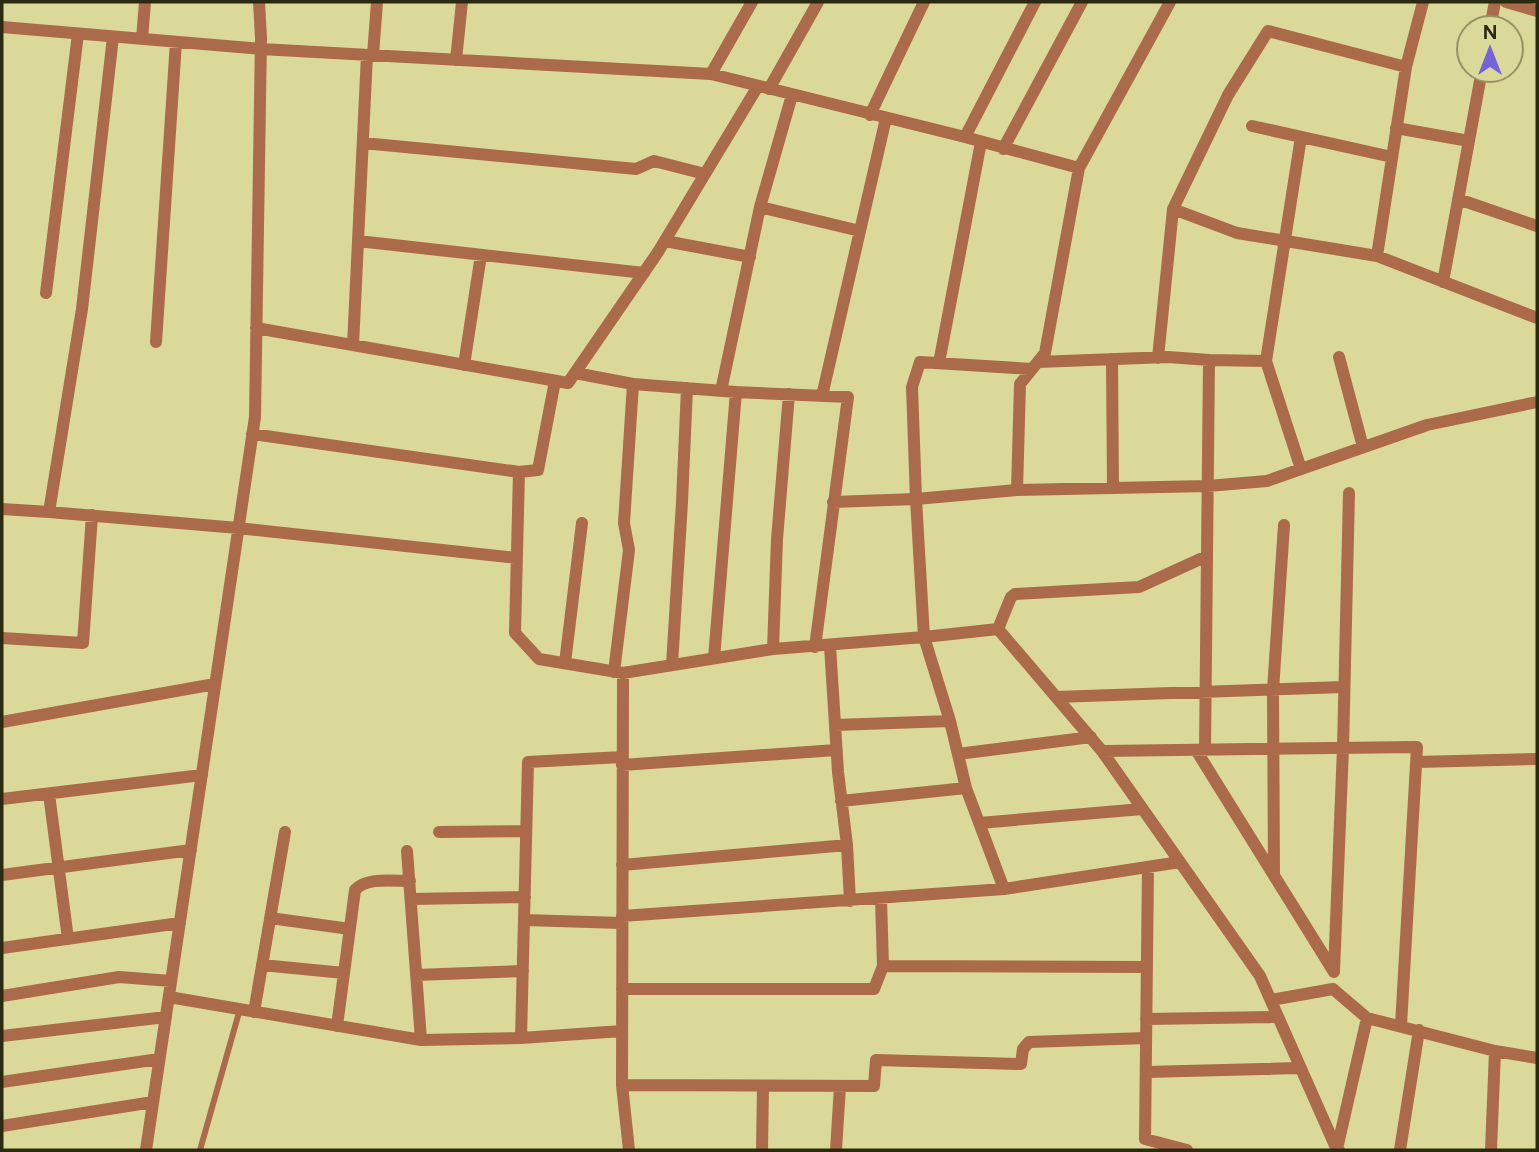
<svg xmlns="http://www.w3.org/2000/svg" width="1539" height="1152" font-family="Figtree,sans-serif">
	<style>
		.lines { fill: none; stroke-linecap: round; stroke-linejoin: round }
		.lane { stroke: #ab6a49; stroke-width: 6 }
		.street { stroke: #ab6a49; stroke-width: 12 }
	</style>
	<rect width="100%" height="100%" fill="#dad999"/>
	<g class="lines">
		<!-- lane -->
		<path class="lane" d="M 200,1150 L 240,1009"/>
		<!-- street -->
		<path class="street" d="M 1506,2 L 1537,11
			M 2,27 L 261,49 L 711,74 L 965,137 L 1079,168 L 1045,353 L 1020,384 L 1017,490 L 916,499 L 924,637 L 998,629 L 1102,751 L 1260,976 L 1337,1150
			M 1490,28 L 1495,2
			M 113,37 L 82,309 L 49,512 L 238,528 L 517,558
			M 142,39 L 145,2
			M 373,55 L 377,2
			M 456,60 L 462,2
			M 711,74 L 752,2
			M 769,89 L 818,2
			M 870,115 L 924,2
			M 1252,126 L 1392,157
			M 1396,128 L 1469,141
			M 965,137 L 1035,2
			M 363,143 L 636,169 L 654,161 L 705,174
			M 1003,149 L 1082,2
			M 1079,168 L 1170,2
			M 1458,199 L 1537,226
			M 760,207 L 860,231
			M 1173,209 L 1228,95 L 1268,31 L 1406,67 L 1423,2
			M 358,241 L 644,273
			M 665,241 L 750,257
			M 1377,256 L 1406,67
			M 1443,282 L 1482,70
			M 46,293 L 78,34
			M 256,328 L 568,383 L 658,252 L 758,86
			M 156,342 L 176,42
			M 353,345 L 367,55
			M 1339,357 L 1363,447
			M 1158,358 L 1173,209 L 1237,233 L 1377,256 L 1537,318
			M 1112,359 L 1113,488
			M 1209,360 L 1266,361
			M 939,363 L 981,142
			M 464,365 L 481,255
			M 575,373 L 633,384 L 624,523 L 629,550 L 614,672
			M 633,384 L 736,392 L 848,397 L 815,647
			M 721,391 L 760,207 L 792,95
			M 822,396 L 886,118
			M 252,434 L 519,472 L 515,633 L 539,659 L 623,673 L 773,649 L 924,637 L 950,721
			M 1301,469 L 1266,361 L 1301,137
			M 519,472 L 538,470 L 555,381
			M 1017,490 L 1208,486 L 1267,481 L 1427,425 L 1537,402
			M 833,502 L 916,499 L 912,387 L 920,362 L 1032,369
			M 2,509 L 49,512
			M 998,629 L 1011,597 L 1015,594 L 1139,587 L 1207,556 L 1209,360 L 1168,357 L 1038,362
			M 2,638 L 83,643 L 92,515
			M 830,646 L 838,772 L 847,845 L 850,901
			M 773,649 L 777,539 L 789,394
			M 714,658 L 736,392
			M 565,663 L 582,523
			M 672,665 L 682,502 L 687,388
			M 623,673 L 622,1085 L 629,1150
			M 1056,697 L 1344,687
			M 2,722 L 215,684
			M 835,725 L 950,721 L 966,788 L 1004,889
			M 1196,750 L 1334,972
			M 1205,750 L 1207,556
			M 1102,751 L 1417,747 L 1401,1025
			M 958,754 L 1091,737
			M 1417,762 L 1537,759
			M 622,765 L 836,750
			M 49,794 L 68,939
			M 2,799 L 202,775
			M 841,801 L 966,788
			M 979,823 L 1142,809
			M 439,832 L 526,831
			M 407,851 L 421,1040
			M 622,865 L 847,845
			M 1148,867 L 1145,1139 L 1187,1150
			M 1274,874 L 1273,690 L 1284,525
			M 2,875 L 191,850
			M 411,899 L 525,897
			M 622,916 L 1004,889 L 1180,862
			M 270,918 L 350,929
			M 524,920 L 622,923
			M 2,948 L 180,923
			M 262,965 L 344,973
			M 883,966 L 1147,967
			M 1334,971 L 1343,748 L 1349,493
			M 416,975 L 523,971
			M 622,989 L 874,989 L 883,966 L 881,899
			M 2,996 L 119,977 L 171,981
			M 169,997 L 421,1040 L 521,1038
			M 1271,1000 L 1333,989 L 1367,1018 L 1495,1051 L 1537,1058
			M 254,1012 L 285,832
			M 1146,1019 L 1278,1017
			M 337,1026 L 355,890 C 366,877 393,881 410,881
			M 622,1031 L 521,1038 L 528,762 L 622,757
			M 2,1036 L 166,1017
			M 1146,1072 L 1301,1068
			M 2,1082 L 159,1059
			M 622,1085 L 874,1086 L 876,1060 L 1021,1064 L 1023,1049 L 1029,1042 L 1146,1038
			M 2,1126 L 153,1102
			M 146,1150 L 255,417 L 261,38 L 259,2
			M 762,1150 L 763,1086
			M 836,1150 L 840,1086
			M 1339,1150 L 1337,1149 L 1367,1018
			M 1400,1150 L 1419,1030
			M 1491,1150 L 1495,1051"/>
	</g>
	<!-- border -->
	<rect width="1539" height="1152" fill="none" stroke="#2b2a11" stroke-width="7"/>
	<!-- north arrow -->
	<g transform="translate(1490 49)"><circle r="33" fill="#dad999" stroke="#949363" stroke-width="2"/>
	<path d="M0-5L12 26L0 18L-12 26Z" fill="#7762dc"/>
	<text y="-10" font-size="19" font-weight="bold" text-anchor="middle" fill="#2b2a11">N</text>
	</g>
</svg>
